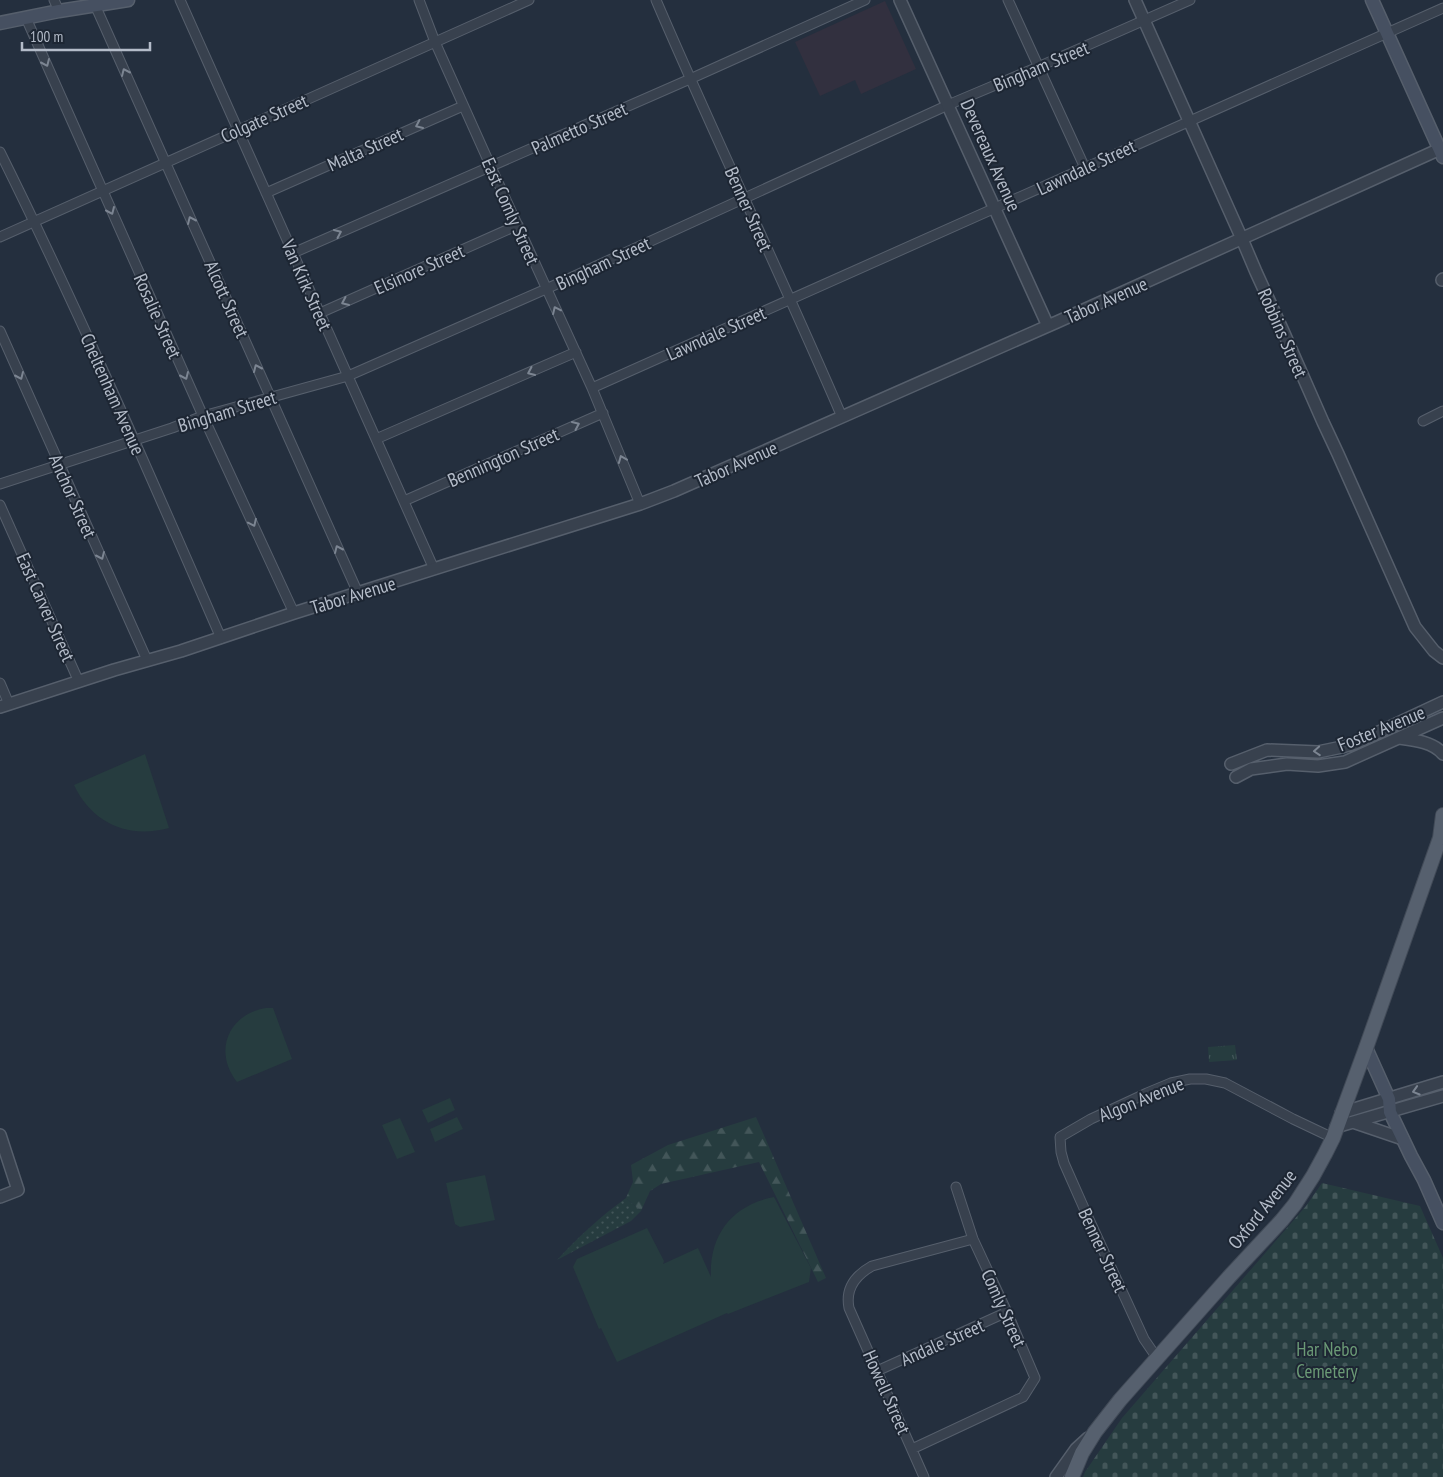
<svg xmlns="http://www.w3.org/2000/svg" width="1443" height="1477" font-family="'PT Sans Narrow',sans-serif">
	<style>
		.medical { fill: #32303f }
		.grass { fill: url(#grass-dots) }
		.forest { fill: url(#forest-firs) }
		.cemetery { fill: url(#cemetery-stones) }
		.park { fill: url(#park-tufts) }
		.pitch { fill: #263c3f }
		.lines { fill: none; stroke-linecap: round; stroke-linejoin: round }
		.minor-casing { stroke: #565f6c; stroke-width: 11 }
		.tertiary-casing { stroke: #565f6c; stroke-width: 14 }
		.secondary-casing { stroke: #565f6c; stroke-width: 15 }
		.primary-casing { stroke: #414a57; stroke-width: 16 }
		.minor { stroke: #38414e; stroke-width: 9 }
		.tertiary { stroke: #38414e; stroke-width: 11 }
		.secondary { stroke: #465061; stroke-width: 12 }
		.primary { stroke: #56606e; stroke-width: 14 }
		.oneway { stroke: #7c8592 }
		.labels { text-anchor: middle; dominant-baseline: central; stroke-width: 4; stroke-linejoin: round; paint-order: stroke }
		.street-label { font-size: 19px; fill: #b4bcc9; stroke: #1d2633 }
		.park-label { font-size: 19px; fill: #6b9a76; stroke: #1d2633 }
	</style>
	<defs>
		<pattern id="grass-dots" width="8" height="8" patternUnits="userSpaceOnUse" patternTransform="scale(1.25)"><rect width="8" height="8" fill="#263c3f"/><path d="M2 2h.1M6 6h.1" fill="none" stroke="#435659" stroke-width="1.8" stroke-linecap="round"/></pattern>
		<pattern id="forest-firs" width="22" height="20" patternUnits="userSpaceOnUse" patternTransform="scale(1.25)"><rect width="22" height="20" fill="#263c3f"/><path d="M5 1l3.5 6h-7zM16 11l3.5 6h-7z" fill="#435659"/></pattern>
		<pattern id="cemetery-stones" width="16" height="16" patternUnits="userSpaceOnUse" patternTransform="scale(1.25)"><rect width="16" height="16" fill="#263c3f"/><path d="M2 7V4a2 2 0 0 1 4 0v3zM10 15v-3a2 2 0 0 1 4 0v3z" fill="#435659"/></pattern>
		<pattern id="park-tufts" width="24" height="20" patternUnits="userSpaceOnUse" patternTransform="scale(1.25)"><rect width="24" height="20" fill="#263c3f"/><path d="M3 7l-1-3M5 7V3M7 7l1-3M15 17l-1-3M17 17v-4M19 17l1-3" fill="none" stroke="#435659"/></pattern>
	</defs>
	<rect width="100%" height="100%" fill="#242f3e"/>
	<!-- medical -->
	<path class="medical" d="M 885,1 L 916,69 L 861,94 L 855,80 L 820,96 L 795,42 Z"/>
	<!-- grass -->
	<path class="grass" d="M 626,1198 L 641,1211 L 631,1221 L 557,1260 C 578,1237 601,1216 626,1198 Z"/>
	<!-- forest -->
	<path class="forest" d="M 756,1117 L 826,1278 L 818,1282 L 759,1162 L 661,1184 L 650,1191 L 641,1211 L 626,1198 L 633,1182 L 631,1165 L 668,1145 Z"/>
	<!-- cemetery -->
	<path class="cemetery" d="M 1322,1183 L 1420,1206 L 1443,1258 L 1443,1477 L 1083,1477 L 1085,1472 L 1122,1418 L 1306,1206 Z"/>
	<!-- park -->
	<path class="park" d="M 1235,1045 L 1237,1060 L 1209,1062 L 1208,1047 Z"/>
	<!-- pitch -->
	<path class="pitch" d="M 145,754 L 169,828 C 128,839 92,823 74,785 Z
		M 266,1008 L 273,1008 L 292,1059 L 237,1082 C 213,1052 228,1014 266,1008 Z
		M 450,1098 L 455,1110 L 428,1123 L 422,1110 Z
		M 457,1117 L 463,1129 L 435,1142 L 430,1129 Z
		M 400,1118 L 415,1152 L 397,1159 L 382,1125 Z
		M 485,1175 L 495,1220 L 460,1227 L 455,1224 L 446,1183 Z
		M 774,1197 L 811,1268 L 809,1282 L 728,1314 L 727,1313 L 617,1362 L 601,1328 L 599,1329 L 573,1267 L 577,1259 L 647,1228 L 664,1261 L 663,1264 L 698,1248 L 711,1277 C 709,1235 732,1205 774,1197 Z"/>
	<g class="lines">
		<!-- minor casing -->
		<g class="minor-casing">
			<path id="minor" d="M 54,0 L 59,11
				M 180,0 L 434,569
				M 419,0 L 435,42 L 491,167 L 592,388 L 640,504
				M 656,0 C 716,140 782,277 842,417
				M 1008,0 L 1085,168
				M 95,5 L 358,593
				M 26,18 L 203,416 L 294,613
				M 0,152 C 79,311 150,475 221,638
				M 266,193 L 463,106
				M 0,237 L 529,0
				M 293,253 L 690,79 L 865,0
				M 320,313 L 518,225
				M 0,331 L 147,660
				M 592,388 L 1443,8
				M 1423,421 L 1443,411
				M 376,439 L 576,352
				M 0,484 L 172,428 L 203,416 L 348,376 L 546,289 L 948,105 L 1038,67 L 1190,0
				M 404,501 L 603,413
				M 0,505 L 79,682
				M 0,683 L 9,704
				M 1157,1358 L 1144,1339 L 1087,1215 L 1064,1163 L 1061,1152 L 1060,1137 L 1091,1119 L 1147,1093 L 1171,1083 L 1190,1079 L 1206,1079 L 1225,1083 L 1293,1119 L 1333,1138
				M 877,1371 L 1007,1312
				M 912,1449 L 1023,1397 L 1035,1378 L 1007,1312 L 973,1239 L 956,1187
				M 924,1477 L 849,1308 C 845,1288 856,1275 872,1266 L 973,1239"/>
		</g>
		<!-- tertiary casing -->
		<g class="tertiary-casing">
			<path id="tertiary" d="M 900,0 L 1048,326
				M 1135,0 L 1242,239 L 1256,272 L 1283,331 L 1323,422 L 1338,454 L 1415,627 L 1434,651 L 1443,658
				M 1442,280 L 1443,279
				M 0,707 L 114,670 L 181,651 L 294,613 L 640,504 L 674,491 L 1057,322 L 1440,149
				M 1399,738 C 1414,740 1433,742 1443,754
				M 1231,764 L 1267,750 L 1318,752 L 1342,747 L 1355,743 L 1443,702
				M 1236,777 L 1251,769 L 1287,764 L 1318,766 L 1345,762 L 1443,718
				M 1341,1113 L 1443,1082
				M 1353,1122 L 1403,1139
				M 1336,1127 L 1443,1096
				M 0,1135 L 18,1190 L 0,1197
				M 1056,1477 L 1076,1449 L 1088,1438"/>
		</g>
		<!-- secondary casing -->
		<g class="secondary-casing">
			<path id="secondary" d="M 1372,0 L 1443,157
				M 0,23 L 59,11 L 128,0
				M 1366,1048 L 1389,1099 L 1390,1112 L 1411,1156 L 1424,1180 L 1443,1223"/>
		</g>
		<!-- primary casing -->
		<g class="primary-casing">
			<path id="primary" d="M 1440,838 L 1443,815
				M 1072,1477 L 1082,1453 L 1095,1432 L 1120,1400 L 1229,1277 L 1282,1220 L 1295,1204 L 1313,1176 L 1325,1154 L 1333,1138 L 1366,1048 L 1440,838 L 1443,832"/>
		</g>
		<!-- minor -->
		<use href="#minor" class="minor"/>
		<!-- tertiary -->
		<use href="#tertiary" class="tertiary"/>
		<!-- secondary -->
		<use href="#secondary" class="secondary"/>
		<!-- primary -->
		<use href="#primary" class="primary"/>
	</g>
	<!-- one-way arrows -->
	<defs><path id="oneway-chevron" d="M-2-3.5L2.5 0L-2 3.5" fill="none" stroke-width="1.6" stroke-linecap="round" stroke-linejoin="round" transform="scale(1.25)"/></defs>
	<g class="oneway">
		<use href="#oneway-chevron" transform="translate(46 63) rotate(66)"/>
		<use href="#oneway-chevron" transform="translate(125 72) rotate(-114)"/>
		<use href="#oneway-chevron" transform="translate(419 125) rotate(156)"/>
		<use href="#oneway-chevron" transform="translate(111 211) rotate(66)"/>
		<use href="#oneway-chevron" transform="translate(191 220) rotate(-114)"/>
		<use href="#oneway-chevron" transform="translate(338 233) rotate(-24)"/>
		<use href="#oneway-chevron" transform="translate(345 302) rotate(156)"/>
		<use href="#oneway-chevron" transform="translate(556 310) rotate(-115)"/>
		<use href="#oneway-chevron" transform="translate(257 368) rotate(-114)"/>
		<use href="#oneway-chevron" transform="translate(531 372) rotate(156)"/>
		<use href="#oneway-chevron" transform="translate(20 376) rotate(66)"/>
		<use href="#oneway-chevron" transform="translate(185 376) rotate(66)"/>
		<use href="#oneway-chevron" transform="translate(576 425) rotate(-24)"/>
		<use href="#oneway-chevron" transform="translate(622 459) rotate(-112)"/>
		<use href="#oneway-chevron" transform="translate(253 523) rotate(65)"/>
		<use href="#oneway-chevron" transform="translate(338 549) rotate(-114)"/>
		<use href="#oneway-chevron" transform="translate(101 556) rotate(66)"/>
		<use href="#oneway-chevron" transform="translate(1317 751) rotate(176)"/>
		<use href="#oneway-chevron" transform="translate(1416 1091) rotate(163)"/>
	</g>
	<g class="labels">
		<!-- street labels -->
		<g class="street-label">
			<text transform="translate(1041 66) rotate(-23)">Bingham Street</text>
			<text transform="translate(264 118) rotate(-24)">Colgate Street</text>
			<text transform="translate(579 128) rotate(-24)">Palmetto Street</text>
			<text transform="translate(365 149) rotate(-24)">Malta Street</text>
			<text transform="translate(991 155) rotate(66)">Devereaux Avenue</text>
			<text transform="translate(1086 167) rotate(-25)">Lawndale Street</text>
			<text transform="translate(749 209) rotate(66)">Benner Street</text>
			<text transform="translate(511 211) rotate(66)">East Comly Street</text>
			<text transform="translate(603 263) rotate(-25)">Bingham Street</text>
			<text transform="translate(419 269) rotate(-24)">Elsinore Street</text>
			<text transform="translate(307 285) rotate(66)">Van Kirk Street</text>
			<text transform="translate(227 299) rotate(66)">Alcott Street</text>
			<text transform="translate(1106 300) rotate(-24)">Tabor Avenue</text>
			<text transform="translate(158 316) rotate(66)">Rosalie Street</text>
			<text transform="translate(716 333) rotate(-24)">Lawndale Street</text>
			<text transform="translate(1283 333) rotate(66)">Robbins Street</text>
			<text transform="translate(113 394) rotate(66)">Cheltenham Avenue</text>
			<text transform="translate(227 411) rotate(-17)">Bingham Street</text>
			<text transform="translate(503 457) rotate(-24)">Bennington Street</text>
			<text transform="translate(736 464) rotate(-24)">Tabor Avenue</text>
			<text transform="translate(73 496) rotate(66)">Anchor Street</text>
			<text transform="translate(353 595) rotate(-17)">Tabor Avenue</text>
			<text transform="translate(46 607) rotate(66)">East Carver Street</text>
			<text transform="translate(1381 728) rotate(-22)">Foster Avenue</text>
			<text transform="translate(1141 1099) rotate(-22)">Algon Avenue</text>
			<text transform="translate(1262 1209) rotate(-51)">Oxford Avenue</text>
			<text transform="translate(1103 1250) rotate(65)">Benner Street</text>
			<text transform="translate(1004 1308) rotate(66)">Comly Street</text>
			<text transform="translate(942 1342) rotate(-24)">Andale Street</text>
			<text transform="translate(887 1392) rotate(66)">Howell Street</text>
		</g>
		<!-- park labels -->
		<g class="park-label">
			<text x="1327" y="1349">Har Nebo<tspan x="1327" dy="22">Cemetery</tspan></text>
		</g>
	</g>
	<!-- scale -->
	<path d="M22 42v8h128v-8" fill="none" stroke="#b4bcc9" stroke-width="2.5"/>
	<text x="30" y="42" font-size="15" fill="#b4bcc9" stroke="#1d2633" stroke-width="4" paint-order="stroke">100 m</text>
</svg>
